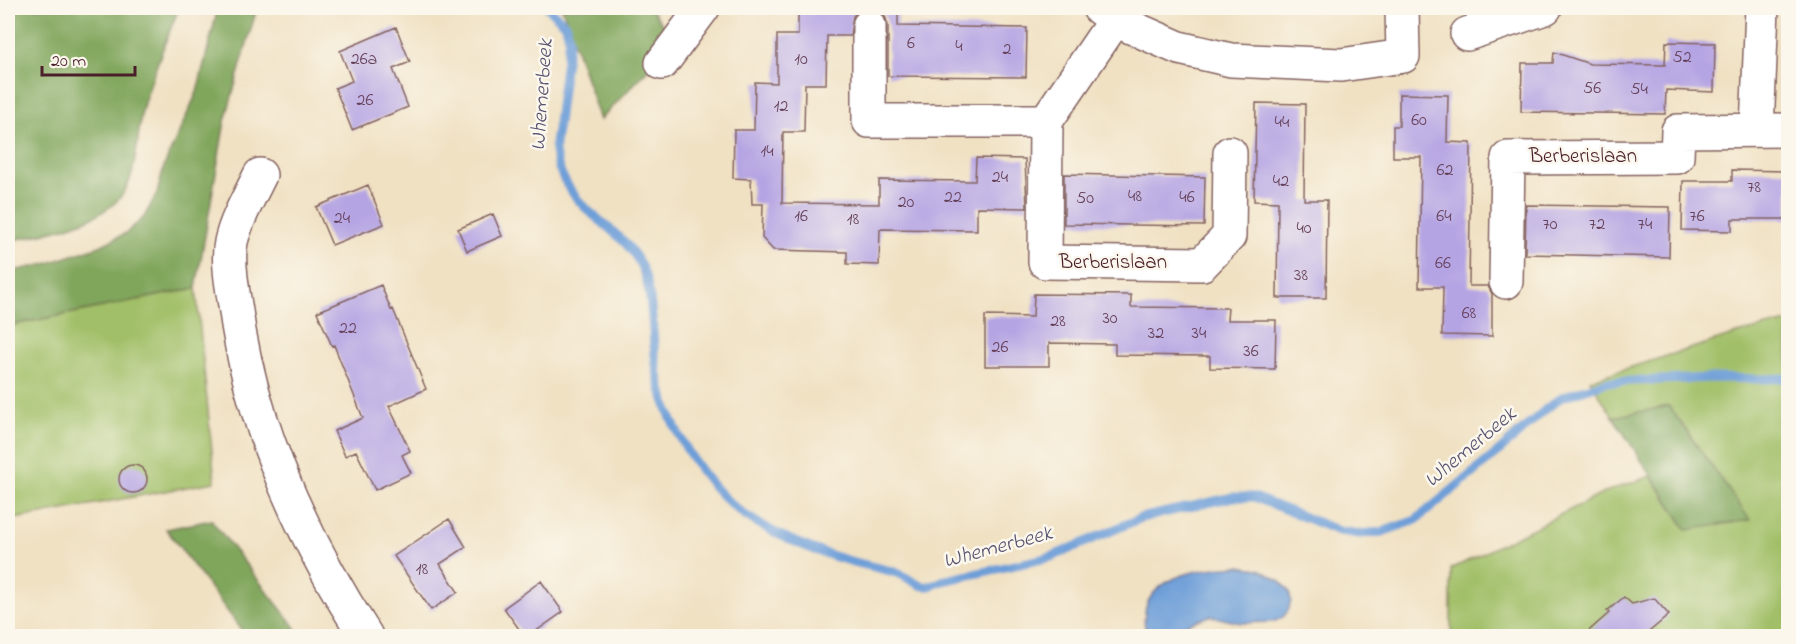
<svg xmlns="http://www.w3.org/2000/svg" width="1796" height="644" font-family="'Indie Flower',sans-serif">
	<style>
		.green { fill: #a1bf67; stroke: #766f49; stroke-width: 1.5 }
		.forest { fill: #80a65c; stroke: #656244; stroke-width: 1.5 }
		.water { fill: #6e9fd8; stroke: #5c5f82; stroke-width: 1.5 }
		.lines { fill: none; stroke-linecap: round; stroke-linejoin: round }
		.stream { stroke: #6e9fd8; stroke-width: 9 }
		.building { fill: #b5a4e3 }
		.minor-casing { stroke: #846360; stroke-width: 36 }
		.minor { stroke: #fff; stroke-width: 33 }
		.labels { text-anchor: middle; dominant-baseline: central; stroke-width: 5; stroke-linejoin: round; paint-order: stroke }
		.number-label { font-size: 18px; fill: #654059 }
		.street-label { font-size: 21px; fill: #4a1f2b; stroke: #fbf7ec }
		.water-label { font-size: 22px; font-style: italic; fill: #585270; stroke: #fbf7ec }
	</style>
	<rect width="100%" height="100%" fill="#fbf7ec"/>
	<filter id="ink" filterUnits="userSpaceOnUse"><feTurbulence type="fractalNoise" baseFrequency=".0167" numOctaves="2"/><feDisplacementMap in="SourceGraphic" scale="12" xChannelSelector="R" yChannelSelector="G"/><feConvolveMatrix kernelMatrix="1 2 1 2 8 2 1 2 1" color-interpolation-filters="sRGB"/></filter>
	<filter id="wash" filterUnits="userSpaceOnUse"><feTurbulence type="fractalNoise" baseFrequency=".008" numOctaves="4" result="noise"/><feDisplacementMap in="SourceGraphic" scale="24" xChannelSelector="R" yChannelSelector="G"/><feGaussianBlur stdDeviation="1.35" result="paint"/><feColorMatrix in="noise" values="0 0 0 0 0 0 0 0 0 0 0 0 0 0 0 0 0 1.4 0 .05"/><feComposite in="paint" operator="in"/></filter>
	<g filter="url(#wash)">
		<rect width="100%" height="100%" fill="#f0e1c3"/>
		<!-- green -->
		<path class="green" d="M 196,288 L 215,482 L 8,520 L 8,326 Z
			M 1788,322 L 1788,636 L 1451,636 L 1451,569 L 1608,491 L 1651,476 L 1687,530 L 1669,406 L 1613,417 L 1590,380 L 1737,334 Z"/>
		<!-- forest -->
		<path class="forest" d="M 8,8 L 179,8 C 166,40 153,73 143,107 C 136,134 139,179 118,200 C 95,224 40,235 8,241 Z
			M 218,8 L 257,8 L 225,121 L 196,288 L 8,326 L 8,272 L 46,264 L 100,246 L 126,233 L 144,217 L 157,193 L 164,166 L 197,92 Z
			M 562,8 L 650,8 L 675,41 L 600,120 Z
			M 1669,406 L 1750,520 L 1687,530 L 1613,417 Z
			M 212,520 L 212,521 L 302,636 L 246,636 L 166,529 Z"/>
		<!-- water -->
		<path class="water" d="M 1239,566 L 1259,569 L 1279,580 L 1289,591 L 1291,601 L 1288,611 L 1282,618 L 1273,622 L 1241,623 L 1210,616 L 1173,629 L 1152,633 L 1145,628 C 1137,576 1201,568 1239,566 Z"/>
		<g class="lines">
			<!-- stream -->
			<path class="stream" d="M 548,8 L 566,25 L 569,39 C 565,67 561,96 558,124 C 557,132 554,143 555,151 C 557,174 574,198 590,212 C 610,230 631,243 642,268 C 655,296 651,344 658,376 C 668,427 702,484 745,515 C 782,540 827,556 870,566 C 879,568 888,570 897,573 C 914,579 920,594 942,581 L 1051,557 L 1141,518 L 1233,497 L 1254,497 L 1339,531 L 1360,534 L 1382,532 L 1416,520 L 1498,452 L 1546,409 L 1562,397 L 1607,382 L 1713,378 L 1765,379 L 1788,378"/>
		</g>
		<g id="blocks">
			<!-- building -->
			<path class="building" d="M 798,8 L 868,8 L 859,10 L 853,16 L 850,36 L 827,36 L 826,84 L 805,84 L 804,132 L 783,132 L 782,203 L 879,204 L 879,180 L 975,181 L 976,158 L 1025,159 L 1027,208 L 977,207 L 977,230 L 880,229 L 879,265 L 847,264 L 847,252 L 773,250 L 762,238 L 763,204 L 752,204 L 751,179 L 733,178 L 734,130 L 754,130 L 755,82 L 777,83 L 777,35 L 798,35 Z
				M 870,8 L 898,8 L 898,26 L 1027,28 L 1026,77 L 888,76 L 888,25 L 885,16 L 879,10 Z
				M 396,27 L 410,62 L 393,69 L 408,107 L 352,130 L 335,88 L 352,81 L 340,51 Z
				M 1666,42 L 1715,43 L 1714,92 L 1666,90 L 1665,114 L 1521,112 L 1522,63 L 1553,63 L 1554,52 L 1590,64 L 1665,65 Z
				M 1399,94 L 1448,95 L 1447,142 L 1471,143 L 1469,286 L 1488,286 L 1492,294 L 1492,336 L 1442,335 L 1443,287 L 1419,287 L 1421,157 L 1393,157 L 1393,126 L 1399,126 Z
				M 1256,103 L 1305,104 L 1304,200 L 1327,200 L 1326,298 L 1277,298 L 1278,202 L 1254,201 Z
				M 1732,170 L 1788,171 L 1788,219 L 1732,219 L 1732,231 L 1682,230 L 1683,181 L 1732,181 Z
				M 1064,174 L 1205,177 L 1204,226 L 1064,224 Z
				M 368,185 L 384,224 L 332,245 L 316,207 Z
				M 1526,205 L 1670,207 L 1669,257 L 1525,254 Z
				M 493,214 L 502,236 L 467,251 L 458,229 Z
				M 381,285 L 391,310 L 393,309 L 426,389 L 389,406 L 410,451 L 402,455 L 411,473 L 375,490 L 356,451 L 345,456 L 334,431 L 363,418 L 334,345 L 332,346 L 317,312 Z
				M 1034,294 L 1131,295 L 1131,307 L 1228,308 L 1227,320 L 1276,320 L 1275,369 L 1210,368 L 1210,356 L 1115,355 L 1115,344 L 1049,343 L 1049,366 L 985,366 L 985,316 L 1033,317 Z
				M119 479a14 14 0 1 1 28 0a14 14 0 1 1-28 0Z
				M 449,519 L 466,547 L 440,564 L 458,592 L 431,610 L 394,556 Z
				M 541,581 L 563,612 L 529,636 L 524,636 L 504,608 Z
				M 1624,597 L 1632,604 L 1654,598 L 1669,615 L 1644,636 L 1583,636 L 1609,613 L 1607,611 Z"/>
		</g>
	</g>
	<g filter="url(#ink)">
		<use href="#blocks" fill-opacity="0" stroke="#846360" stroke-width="1.5"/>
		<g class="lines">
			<!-- minor casing -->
			<g class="minor-casing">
				<path id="minor" d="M 1099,8 L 1115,20 L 1179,48 L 1231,60 L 1341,65 L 1403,56 L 1402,8
					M 1115,20 L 1046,121 L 1045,262 L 1202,264 L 1229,236 L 1230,153
					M 869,26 L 869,121 L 1046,121
					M 1467,34 L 1545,8
					M 662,63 L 703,8
					M 1757,130 L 1762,8
					M 260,175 C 250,196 236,219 231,242 C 227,260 232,287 235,305 C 251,425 301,536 366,636
					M 1506,282 L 1508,158 L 1677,157 L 1678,131 L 1788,130"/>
			</g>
			<!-- minor -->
			<use href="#minor" class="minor"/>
		</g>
	</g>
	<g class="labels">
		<!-- number labels -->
		<g class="number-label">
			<text x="911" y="44">6</text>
			<text x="959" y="47">4</text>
			<text x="1007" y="50">2</text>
			<text x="1682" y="58">52</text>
			<text x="364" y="60">26a</text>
			<text x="801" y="60">10</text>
			<text x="1592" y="89">56</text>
			<text x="1639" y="90">54</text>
			<text x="365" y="101">26</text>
			<text x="781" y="107">12</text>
			<text x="1419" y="121">60</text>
			<text x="1282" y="123">44</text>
			<text x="767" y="152">14</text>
			<text x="1445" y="171">62</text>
			<text x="1000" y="178">24</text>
			<text x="1281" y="182">42</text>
			<text x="1754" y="188">78</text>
			<text x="1135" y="197">48</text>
			<text x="953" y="198">22</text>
			<text x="1187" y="198">46</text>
			<text x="1085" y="199">50</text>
			<text x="906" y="203">20</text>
			<text x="801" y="217">16</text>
			<text x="1444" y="217">64</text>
			<text x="1697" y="217">76</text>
			<text x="342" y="219">24</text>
			<text x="853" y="220">18</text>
			<text x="1550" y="225">70</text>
			<text x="1597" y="225">72</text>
			<text x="1645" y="225">74</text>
			<text x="1304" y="229">40</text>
			<text x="1443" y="264">66</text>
			<text x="1301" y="276">38</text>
			<text x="1469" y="314">68</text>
			<text x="1110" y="319">30</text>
			<text x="1058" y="322">28</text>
			<text x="348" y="329">22</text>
			<text x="1156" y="334">32</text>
			<text x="1199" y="334">34</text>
			<text x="1000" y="348">26</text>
			<text x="1251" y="352">36</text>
			<text x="422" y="570">18</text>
		</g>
		<!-- street labels -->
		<g class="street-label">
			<text x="1583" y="157">Berberislaan</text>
			<text x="1113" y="263">Berberislaan</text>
		</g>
		<!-- water labels -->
		<g class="water-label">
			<text transform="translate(543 95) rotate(-86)">Whemerbeek</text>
			<text transform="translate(1471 448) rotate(-40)">Whemerbeek</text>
			<text transform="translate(998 548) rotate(-15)">Whemerbeek</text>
		</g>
	</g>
	<!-- margin -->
	<rect width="1796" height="644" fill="none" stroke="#fbf7ec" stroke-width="30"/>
	<!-- scale -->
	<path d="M42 66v9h93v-9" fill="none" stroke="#4a1f2b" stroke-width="3"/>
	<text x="51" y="66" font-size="18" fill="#4a1f2b" stroke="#fbf7ec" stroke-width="4.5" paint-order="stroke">20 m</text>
</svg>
